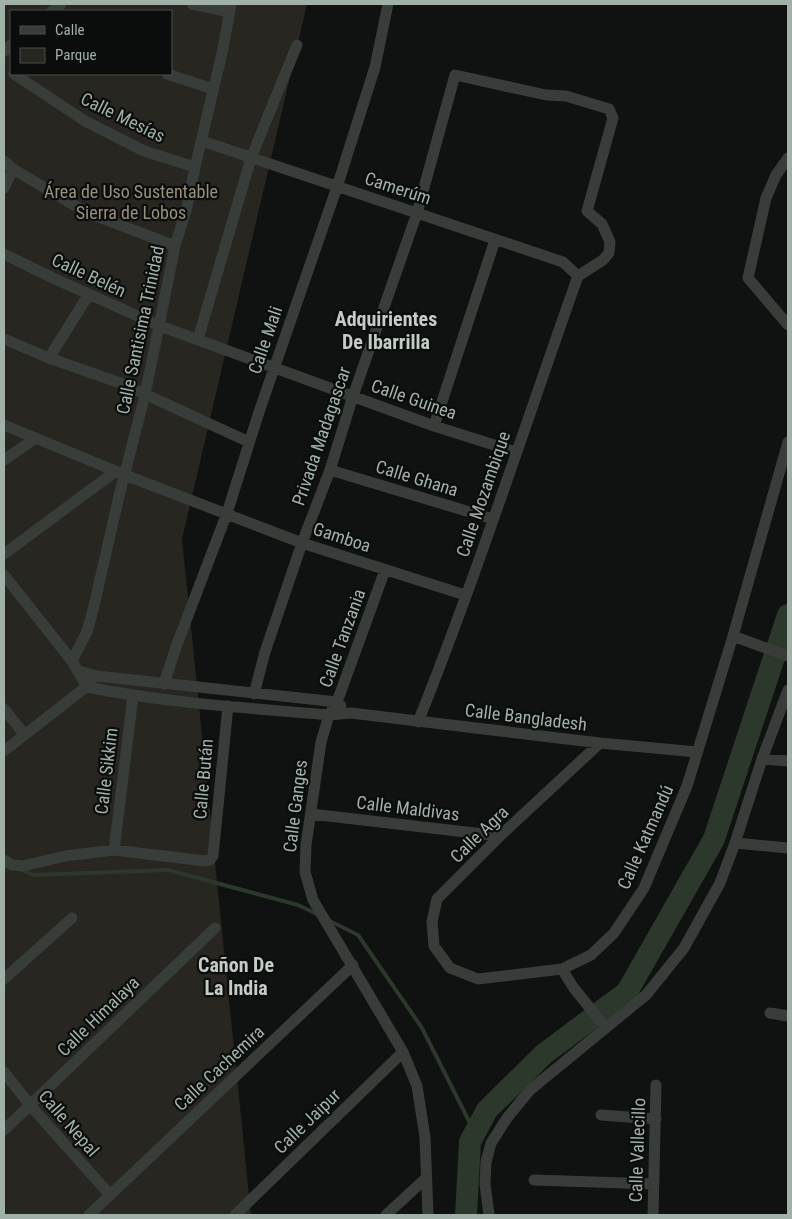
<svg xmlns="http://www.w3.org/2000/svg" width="792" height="1219" font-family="'Roboto Condensed',sans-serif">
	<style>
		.green { fill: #282621; fill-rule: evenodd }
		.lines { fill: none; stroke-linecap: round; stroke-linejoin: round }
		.stream { stroke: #2b382b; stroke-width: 4 }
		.river { stroke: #2b382b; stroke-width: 22 }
		.minor { stroke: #383d3a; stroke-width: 11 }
		.labels { text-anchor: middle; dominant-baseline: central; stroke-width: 4.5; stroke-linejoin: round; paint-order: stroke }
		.street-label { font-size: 18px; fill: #a2b1a7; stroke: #0b0c0c }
		.park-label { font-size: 18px; fill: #9a907b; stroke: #0b0c0c }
		.quarter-label { font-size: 20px; font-weight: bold; fill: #c3cdc6; stroke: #0b0c0c }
	</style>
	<rect width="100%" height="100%" fill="#101111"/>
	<!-- green -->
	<path class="green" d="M 4,4 L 307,4 L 182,539 L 251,1215 L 4,1215 ZM 11,11 L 171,11 L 171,74 L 11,74 Z"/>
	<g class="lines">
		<!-- stream -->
		<path class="stream" d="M 22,870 L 34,875 L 168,870 L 298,905 L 317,914
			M 330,921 L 358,935 L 422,1028 L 475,1133"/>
		<!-- river -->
		<path class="river" d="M 466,1215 L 470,1142 L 487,1110 L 544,1054 L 627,992 L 714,839 L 788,615"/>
		<!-- minor -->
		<path class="minor" d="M 192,4 L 230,12
			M 52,11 L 61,4
			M 4,51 L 11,45
			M 14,74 L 85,121 L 144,151 L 195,167
			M 167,74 L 213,89
			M 202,141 L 563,262 L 578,276
			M 788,158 L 776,175 L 766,198 L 748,278 L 788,325
			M 4,161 L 13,169 L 86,212 L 175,246
			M 4,188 L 13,169
			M 4,254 L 55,279 L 160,326 L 434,426 L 516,452
			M 4,339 L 49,358 L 123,384 L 249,442
			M 198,339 L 251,158 L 297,45
			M 49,358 L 89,294
			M 4,425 L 125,475 L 302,543 L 465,595
			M 434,426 L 495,240
			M 4,460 L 36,438
			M 330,470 L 493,519
			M 4,554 L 116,471
			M 385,570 L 337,702 L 329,715 L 321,742 L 306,845 L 305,872 L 313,900 L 403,1052 L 417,1086 L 425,1137 L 428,1215
			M 4,575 L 72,661 L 87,687 C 167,703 248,708 329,715 L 351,713 L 600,743 L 697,752
			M 733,636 L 788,656
			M 72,661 L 87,632 L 94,606 L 119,496 L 145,395 L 175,246 L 187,207 L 195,167 L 223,49 L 231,4
			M 79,671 L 97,676 L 337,702 L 341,706
			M 164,684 L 176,647 L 227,513 L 260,409 L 337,187 L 375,67 L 388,4
			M 254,694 L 265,652 L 302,543 L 330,470 L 353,396 L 417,213 L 455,75 L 546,95 L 566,96 L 609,109 L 613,118 L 587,211 L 602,224 L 610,242 L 609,253 L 603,260 L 578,276
			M 4,709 L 24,734
			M 418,722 C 477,575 525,425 578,276
			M 600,743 L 500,836 L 437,899 L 432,922 L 434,946 L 450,968 L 478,979 L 562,969 L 591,955 L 614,933 L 644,888 L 687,786 L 733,636 L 788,442
			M 4,751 L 91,683
			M 762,759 L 788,761
			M 311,814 L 500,836
			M 735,843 L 788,848
			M 114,850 L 133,696
			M 4,860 L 12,865 L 23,866 L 65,856 L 114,850 L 205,861 L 210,860 L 213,856 L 228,706
			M 562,969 L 573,987 L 606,1028
			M 4,979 L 72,918
			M 770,1013 L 788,1016
			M 4,1072 L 30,1105 L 110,1195
			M 601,1115 L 656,1119
			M 4,1130 L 215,928
			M 534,1180 L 654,1184
			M 89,1215 L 353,965
			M 235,1215 L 403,1052
			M 386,1215 L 425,1179
			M 489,1215 L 485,1184 L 486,1162 L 491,1143 L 507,1118 L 530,1090 L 646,995 L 684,948 L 720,883 L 735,843 L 762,759 L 788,690
			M 653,1215 L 656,1085"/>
	</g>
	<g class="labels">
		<!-- street labels -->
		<g class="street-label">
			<text transform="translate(123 117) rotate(26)">Calle Mesías</text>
			<text transform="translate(398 188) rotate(18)">Camerúm</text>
			<text transform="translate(89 275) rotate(25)">Calle Belén</text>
			<text transform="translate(140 330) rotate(-78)">Calle Santisima Trinidad</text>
			<text transform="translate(265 340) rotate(-71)">Calle Mali</text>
			<text transform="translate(414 399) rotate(19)">Calle Guinea</text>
			<text transform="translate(321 436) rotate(-71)">Privada Madagascar</text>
			<text transform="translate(417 478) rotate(17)">Calle Ghana</text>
			<text transform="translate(483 494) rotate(-71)">Calle Mozambique</text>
			<text transform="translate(342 537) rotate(18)">Gamboa</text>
			<text transform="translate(342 638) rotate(-70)">Calle Tanzania</text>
			<text transform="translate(526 717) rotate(7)">Calle Bangladesh</text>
			<text transform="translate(106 771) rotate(-83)">Calle Sikkim</text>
			<text transform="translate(203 779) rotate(-85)">Calle Bután</text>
			<text transform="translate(295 806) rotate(-83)">Calle Ganges</text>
			<text transform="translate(408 808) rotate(7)">Calle Maldivas</text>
			<text transform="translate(479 834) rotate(-44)">Calle Agra</text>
			<text transform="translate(645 837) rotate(-66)">Calle Katmandú</text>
			<text transform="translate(98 1016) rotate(-44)">Calle Himalaya</text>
			<text transform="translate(219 1068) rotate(-43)">Calle Cachemira</text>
			<text transform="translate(307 1121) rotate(-44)">Calle Jaipur</text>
			<text transform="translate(69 1123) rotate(49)">Calle Nepal</text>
			<text transform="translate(637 1150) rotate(-88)">Calle Vallecillo</text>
		</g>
		<!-- park labels -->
		<g class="park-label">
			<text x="131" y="191">Área de Uso Sustentable<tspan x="131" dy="21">Sierra de Lobos</tspan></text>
		</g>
		<!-- quarter labels -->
		<g class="quarter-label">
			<text x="386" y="319">Adquirientes<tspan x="386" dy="23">De Ibarrilla</tspan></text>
			<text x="236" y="965">Cañon De<tspan x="236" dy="23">La India</tspan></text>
		</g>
	</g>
	<!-- border -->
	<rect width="792" height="1219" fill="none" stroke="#a2b1a7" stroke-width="10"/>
	<!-- legend -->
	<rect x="10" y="10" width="162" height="65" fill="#0b0c0c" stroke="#474e4a"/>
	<rect x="20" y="26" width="25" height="8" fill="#383d3a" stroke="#474e4a"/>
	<text x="55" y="35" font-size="15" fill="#a2b1a7">Calle</text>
	<rect x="20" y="48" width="25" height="15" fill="#282621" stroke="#474e4a"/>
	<text x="55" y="60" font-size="15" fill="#a2b1a7">Parque</text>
</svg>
